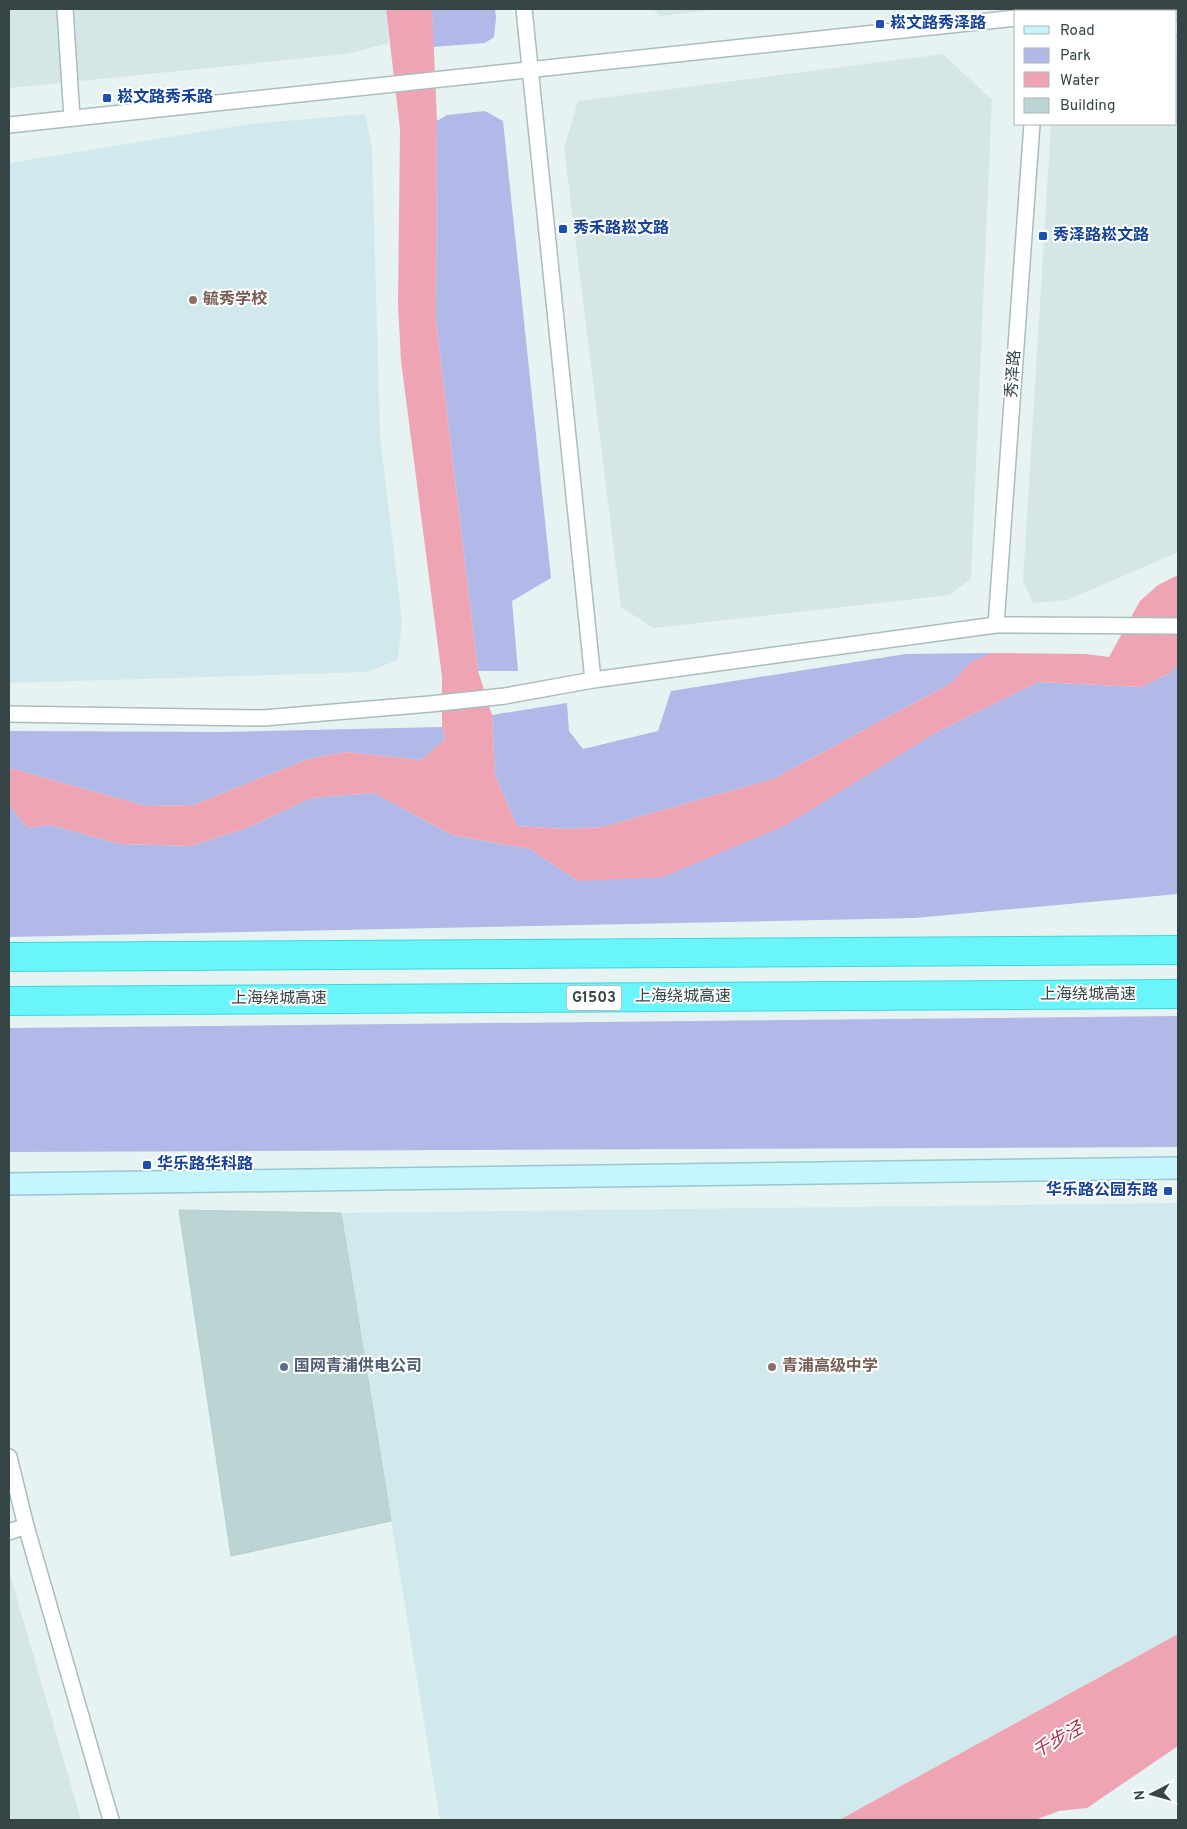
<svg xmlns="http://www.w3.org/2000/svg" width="1187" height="1829" font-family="Overpass,'Noto Sans SC',sans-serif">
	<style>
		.residential { fill: #d5e6e7 }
		.education { fill: #d1e9ec }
		.green { fill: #b0b9e7 }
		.water { fill: #efa4b4 }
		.building { fill: #bcd4d4; stroke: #b0cfcf }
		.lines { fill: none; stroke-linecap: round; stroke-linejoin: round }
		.street-casing { stroke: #aabdbe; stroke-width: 18 }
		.secondary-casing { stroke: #95c8cf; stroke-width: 24 }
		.highway-casing { stroke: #3ad8da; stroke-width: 30 }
		.street { stroke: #fff; stroke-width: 15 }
		.secondary { stroke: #c6f6fd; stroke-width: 21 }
		.highway { stroke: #6af4fb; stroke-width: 28 }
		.transit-dot { fill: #1a4fb4; stroke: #fff; stroke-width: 2 }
		.education-dot { fill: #8d6e63; stroke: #fff; stroke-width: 2 }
		.service-dot { fill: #5c6f8a; stroke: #fff; stroke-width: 2 }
		.labels { text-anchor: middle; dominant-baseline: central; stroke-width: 4; stroke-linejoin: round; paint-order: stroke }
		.shield { fill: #fff; stroke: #727e7e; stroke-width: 1 }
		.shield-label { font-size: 15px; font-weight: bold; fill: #364646 }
		.transit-label { font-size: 16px; font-weight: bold; fill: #164399; stroke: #fff; text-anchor: start }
		.education-label { font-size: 16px; font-weight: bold; fill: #785e54; stroke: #fff; text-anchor: start }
		.street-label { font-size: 16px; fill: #364646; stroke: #fff }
		.service-label { font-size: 16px; font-weight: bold; fill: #4e5e75; stroke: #fff; text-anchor: start }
		.water-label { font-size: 18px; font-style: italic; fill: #b0314a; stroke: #fff }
	</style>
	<rect width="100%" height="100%" fill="#e7f2f3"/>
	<!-- residential -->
	<path class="residential" d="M 9,9 L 386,9 L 389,43 L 347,54 L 9,88 Z
		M 652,9 L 720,9 L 661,16 Z
		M 943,54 L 992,100 L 971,578 L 950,595 L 653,628 L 621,607 L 564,148 L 578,101 Z
		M 1176,57 L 1178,57 L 1178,552 L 1068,600 L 1033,603 L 1023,581 L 1051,124 L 1176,124 Z
		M 9,1571 L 81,1820 L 9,1820 Z"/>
	<!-- education -->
	<path class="education" d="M 365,114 L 372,148 L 380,436 L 402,621 L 398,660 L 367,672 L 9,683 L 9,163 L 250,124 Z
		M 1178,1203 L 1178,1634 L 839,1820 L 440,1820 L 341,1213 Z"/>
	<!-- green -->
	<path class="green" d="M 432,9 L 495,9 L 496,18 L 494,37 L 485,43 L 433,47 Z
		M 485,111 L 503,121 L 551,578 L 512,601 L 518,671 L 478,671 L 436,322 L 437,121 L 447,115 Z
		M 992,653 L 988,663 L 773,779 L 602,827 L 567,829 L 517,826 L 495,775 L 492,715 L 567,703 L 569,731 L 583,749 L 658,731 L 671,691 L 906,654 Z
		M 1178,664 L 1178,894 L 915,918 L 9,937 L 9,807 L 12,808 L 27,828 L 51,825 L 120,844 L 191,846 L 247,828 L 311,798 L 374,793 L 452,835 L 530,849 L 578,881 L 786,824 L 937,732 L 1038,682 L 1141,687 L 1170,673 Z
		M 442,727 L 445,739 L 421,760 L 346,752 L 308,759 L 193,805 L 146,806 L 9,768 L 9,731 L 223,732 Z
		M 1178,1016 L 1178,1147 L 9,1152 L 9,1028 Z"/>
	<!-- water -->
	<path class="water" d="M 386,9 L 432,9 L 437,121 L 436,322 L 478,671 L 492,715 L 495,775 L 517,826 L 567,829 L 602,827 L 773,779 L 951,683 L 971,662 L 992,653 L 1085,654 L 1109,657 L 1140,601 L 1158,585 L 1178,575 L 1178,664 L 1170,673 L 1141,687 L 1038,682 L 937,732 L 786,825 L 663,877 L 578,881 L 530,849 L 452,835 L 374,793 L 311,798 L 247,828 L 191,846 L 120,844 L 51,825 L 27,828 L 12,808 L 9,807 L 9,768 L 146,806 L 193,805 L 308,759 L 346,752 L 421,760 L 445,739 L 442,727 L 442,677 L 401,361 L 398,305 L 400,129 Z
		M 1178,1634 L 1178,1746 L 1087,1808 L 1059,1811 L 1035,1820 L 839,1820 Z"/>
	<!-- building -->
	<path class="building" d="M 179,1210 L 341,1213 L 391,1521 L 231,1556 Z"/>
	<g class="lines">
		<!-- street casing -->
		<g class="street-casing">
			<path id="street" d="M 65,9 L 72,118
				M 524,9 L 593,680
				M 1033,9 L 1033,11
				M 1176,28 L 1178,28
				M 9,125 L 1016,18
				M 996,625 L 1032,124
				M 9,714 L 263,718 L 430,704 L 505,696 L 593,680 L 996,625 L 1178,626
				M 9,1457 L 26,1526 L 111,1820
				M 9,1532 L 26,1526"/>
		</g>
		<!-- secondary casing -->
		<g class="secondary-casing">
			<path id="secondary" d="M 9,1184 L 1178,1168"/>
		</g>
		<!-- highway casing -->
		<g class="highway-casing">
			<path id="highway" d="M 9,957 L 1178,950
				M 9,1001 L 1178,994"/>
		</g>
		<!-- street -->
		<use href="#street" class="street"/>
		<!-- secondary -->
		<use href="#secondary" class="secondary"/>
		<!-- highway -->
		<use href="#highway" class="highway"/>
	</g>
	<!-- markers -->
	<g class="transit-dot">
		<rect x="875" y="19" width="10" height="10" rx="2.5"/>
		<rect x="102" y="93" width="10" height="10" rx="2.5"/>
		<rect x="558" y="224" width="10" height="10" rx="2.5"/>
		<rect x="1038" y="231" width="10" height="10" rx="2.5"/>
		<rect x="142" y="1160" width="10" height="10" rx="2.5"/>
		<rect x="1163" y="1186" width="10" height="10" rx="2.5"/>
	</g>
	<g class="education-dot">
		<circle cx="193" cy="300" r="5"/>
		<circle cx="772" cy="1367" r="5"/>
	</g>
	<circle class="service-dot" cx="284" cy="1367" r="5"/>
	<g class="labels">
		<!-- shield labels -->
		<rect class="shield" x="566.5" y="985.5" width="55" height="25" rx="4"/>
		<g class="shield-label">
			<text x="594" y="998">G1503</text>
		</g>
		<!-- transit labels -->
		<g class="transit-label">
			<text x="890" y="24">崧文路秀泽路</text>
			<text x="117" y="98">崧文路秀禾路</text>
			<text x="573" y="229">秀禾路崧文路</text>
			<text x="1053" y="236">秀泽路崧文路</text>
			<text x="157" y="1165">华乐路华科路</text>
			<text x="1158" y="1191" text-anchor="end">华乐路公园东路</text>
		</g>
		<!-- education labels -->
		<g class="education-label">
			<text x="203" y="300">毓秀学校</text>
			<text x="782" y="1367">青浦高级中学</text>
		</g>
		<!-- street labels -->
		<g class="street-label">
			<text transform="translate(1014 374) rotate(-86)">秀泽路</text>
			<text x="1088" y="995">上海绕城高速</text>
			<text x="683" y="997">上海绕城高速</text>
			<text x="279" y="999">上海绕城高速</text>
		</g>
		<!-- service labels -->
		<g class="service-label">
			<text x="294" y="1367">国网青浦供电公司</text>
		</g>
		<!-- water labels -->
		<g class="water-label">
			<text transform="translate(1058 1741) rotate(-29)">千步泾</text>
		</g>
	</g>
	<!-- border -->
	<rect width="1187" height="1829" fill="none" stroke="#364646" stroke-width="20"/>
	<!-- legend -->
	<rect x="1014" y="10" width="162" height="115" fill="#ffffff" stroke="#afb5b5"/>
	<rect x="1024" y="26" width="25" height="8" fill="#c6f6fd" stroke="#afb5b5"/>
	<text x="1060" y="35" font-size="15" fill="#364646">Road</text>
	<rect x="1024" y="48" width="25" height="15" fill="#b0b9e7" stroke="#afb5b5"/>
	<text x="1060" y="60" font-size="15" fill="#364646">Park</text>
	<rect x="1024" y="72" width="25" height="15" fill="#efa4b4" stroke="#afb5b5"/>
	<text x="1060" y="85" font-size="15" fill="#364646">Water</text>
	<rect x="1024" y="98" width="25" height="15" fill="#bcd4d4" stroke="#afb5b5"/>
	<text x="1060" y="110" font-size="15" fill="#364646">Building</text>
	<!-- north arrow -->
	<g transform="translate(1152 1794) rotate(264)" stroke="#ffffff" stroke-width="4" paint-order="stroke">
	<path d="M0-4L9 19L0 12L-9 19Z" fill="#364646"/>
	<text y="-8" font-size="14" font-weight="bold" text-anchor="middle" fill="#364646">N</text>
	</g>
</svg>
